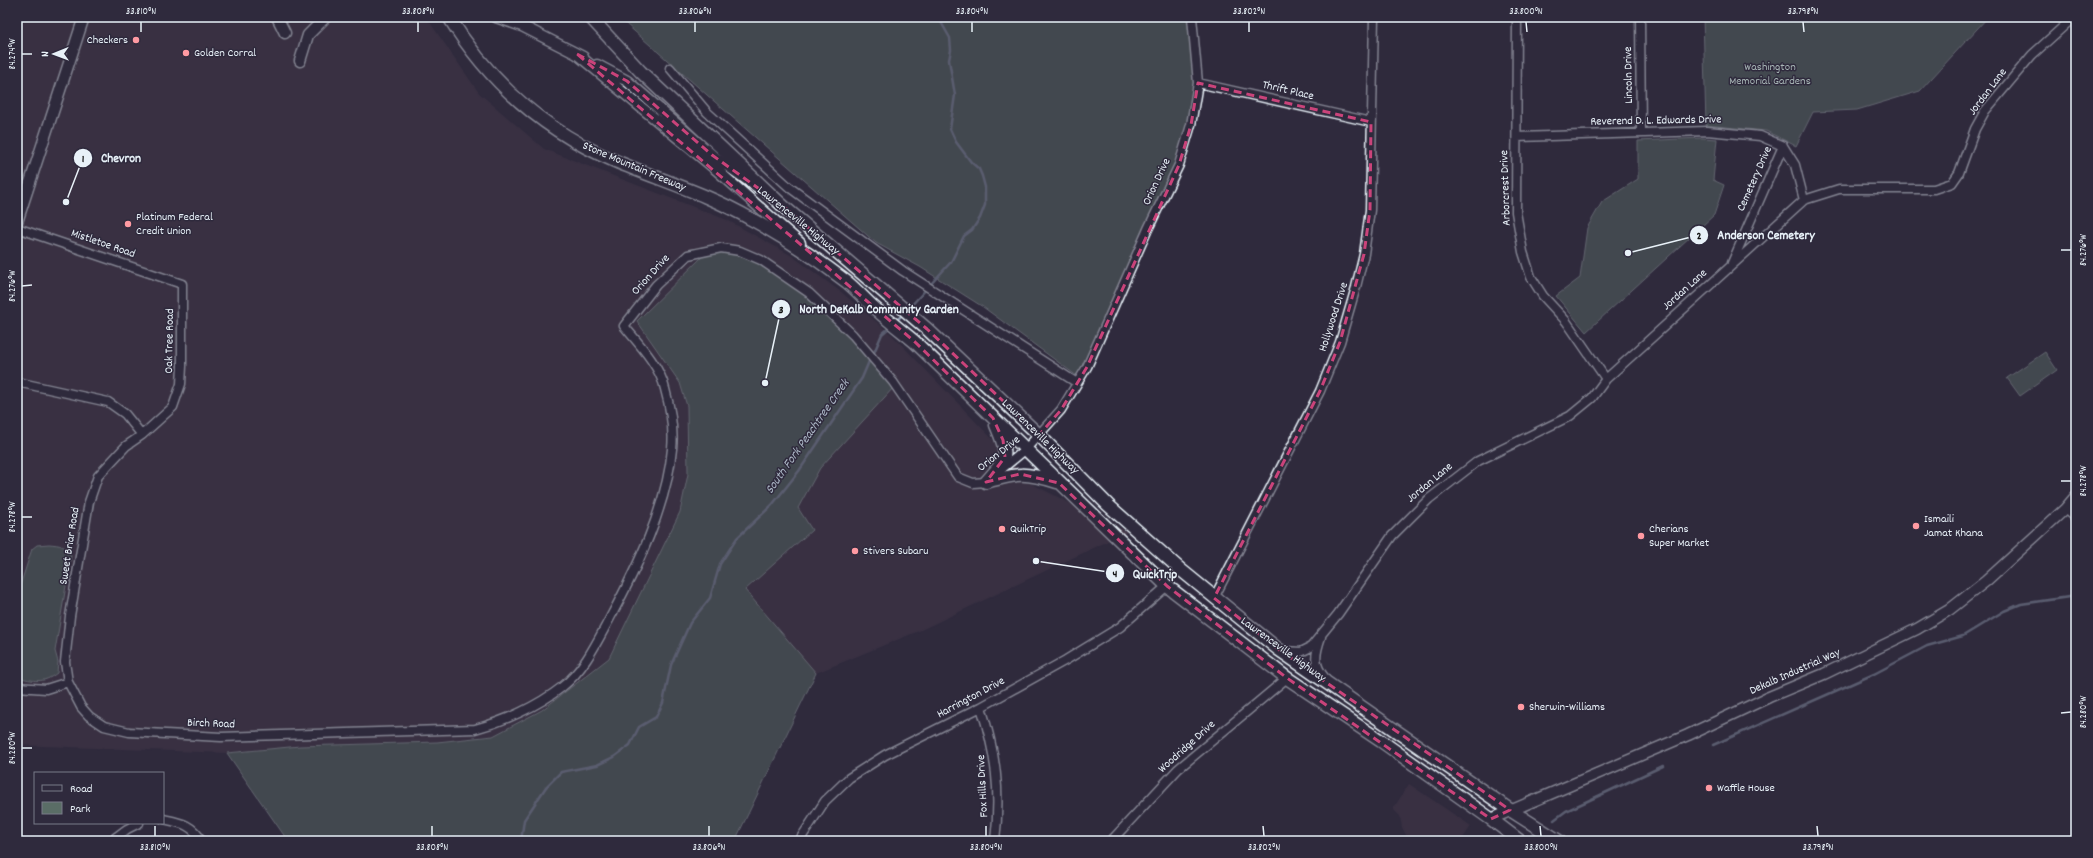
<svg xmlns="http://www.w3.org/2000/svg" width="2093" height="858" font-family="Dekko,sans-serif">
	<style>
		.built { fill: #44394a }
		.green { fill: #5a6d66; stroke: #a1afaf }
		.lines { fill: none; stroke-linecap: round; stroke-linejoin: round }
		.stream { stroke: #8e9bae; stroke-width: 2.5 }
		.minor-casing { stroke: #e8f1f8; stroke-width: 11 }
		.major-casing { stroke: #e8f1f8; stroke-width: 13 }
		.highway-casing { stroke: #e8f1f8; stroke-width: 15 }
		.minor { stroke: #2f2a3d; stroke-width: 8 }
		.major { stroke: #2f2a3d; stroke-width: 10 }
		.highway { stroke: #2f2a3d; stroke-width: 12 }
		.marked { fill: none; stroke: #ca437a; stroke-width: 3; stroke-dasharray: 8 5; stroke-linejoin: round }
		.ticks { fill: none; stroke: #e8f1f8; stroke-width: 1.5 }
		.poi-dot { fill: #ff9aa2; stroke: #2f2a3d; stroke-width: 1.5 }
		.labels { text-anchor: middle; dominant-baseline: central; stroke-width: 3; stroke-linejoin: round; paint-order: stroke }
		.poi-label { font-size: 12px; fill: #e8f1f8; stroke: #2f2a3d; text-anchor: start }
		.park-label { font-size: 12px; fill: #a8b6b6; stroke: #2f2a3d }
		.street-label { font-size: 12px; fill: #e8f1f8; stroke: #2f2a3d }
		.water-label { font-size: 13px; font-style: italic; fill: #acb7c6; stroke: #2f2a3d }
		.leader { fill: none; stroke: #e8f1f8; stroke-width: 1.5 }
		.callout-dot { fill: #e8f1f8; stroke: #2f2a3d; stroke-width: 1.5 }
		.mark-label { font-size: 12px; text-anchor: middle; font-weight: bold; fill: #111 }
		.callout-label { font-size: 13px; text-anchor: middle; font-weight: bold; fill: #e8f1f8; stroke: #2f2a3d; stroke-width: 3; stroke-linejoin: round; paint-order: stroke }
		.neatline { fill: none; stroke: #e8f1f8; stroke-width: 1.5 }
		.ticks-label { font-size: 10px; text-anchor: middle; fill: #e8f1f8 }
	</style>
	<rect width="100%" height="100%" fill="#2f2a3d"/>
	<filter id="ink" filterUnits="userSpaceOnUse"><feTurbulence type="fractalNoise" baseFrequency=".025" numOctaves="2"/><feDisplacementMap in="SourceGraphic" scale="8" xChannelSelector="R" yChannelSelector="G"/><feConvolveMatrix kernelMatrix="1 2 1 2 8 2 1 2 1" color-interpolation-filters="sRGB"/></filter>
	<g filter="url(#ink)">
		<!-- built -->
		<path class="built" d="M 17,17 L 426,17 L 479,93 L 544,149 L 727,220 L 792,256 L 841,292 L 892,335 L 1001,448 L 1026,481 L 1127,532 L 921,630 L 816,673 L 745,590 L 812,530 L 797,508 L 820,468 L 893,387 L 867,354 L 820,309 L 637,321 L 680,383 L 687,406 L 688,474 L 680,512 L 609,658 L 542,710 L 493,736 L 437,742 L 300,746 L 227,753 L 17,745 Z
			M 1409,784 L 1471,826 L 1461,841 L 1409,841 L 1402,827 L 1400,816 L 1393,809 Z"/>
		<!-- green -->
		<path class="green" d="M 618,17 L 1194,17 L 1195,85 L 1175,179 L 1077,376 L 983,307 L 920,267 L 876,243 Z
			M 1703,17 L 1988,17 L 1920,91 L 1857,110 L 1813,112 L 1796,146 L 1766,131 L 1706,125 Z
			M 1702,138 L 1717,139 L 1713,180 L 1724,185 L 1714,215 L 1586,332 L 1556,296 L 1580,278 L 1587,228 L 1602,202 L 1638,179 L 1638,141 Z
			M 735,252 C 750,260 767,267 782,277 C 821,303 863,350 894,387 L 820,468 L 798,508 L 812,530 L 745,590 L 816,673 L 735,841 L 288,841 L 227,753 L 300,746 L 437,742 L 493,736 L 542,710 L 609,658 L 680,512 L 688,474 L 687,406 L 680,383 L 637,321 L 706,253 Z
			M 2045,352 L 2057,370 L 2020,396 L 2007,378 Z
			M 49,544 C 60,545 66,545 71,556 L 55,651 L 58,662 L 57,673 C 43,684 34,681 17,677 L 17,595 L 32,549 L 37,545 Z"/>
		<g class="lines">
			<!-- stream -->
			<path class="stream" d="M 909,308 L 951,262 L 964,236 L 972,230 L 980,218 L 985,205 L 985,187 L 982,176 L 979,169 L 971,162 L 956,142 L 950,129 L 955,95 L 949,60 L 951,50 L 950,38 L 938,17
				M 896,321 L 904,313
				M 873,355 L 882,334 L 890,327
				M 1713,745 L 1874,674 L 1927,646 L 1963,636 L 2004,611 L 2021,604 L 2076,596
				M 1554,820 L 1566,811 L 1663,766
				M 521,841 L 524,820 L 546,787 L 561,772 L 597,765 L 614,757 L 630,745 L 639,727 L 656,717 L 663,703 L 671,665 L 690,623 L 710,598 L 720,564 L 737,538 L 772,505 L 799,471 L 862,378 L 870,359"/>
			<!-- minor casing -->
			<g class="minor-casing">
				<path id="minor" d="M 1517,17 L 1516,212 L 1523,252 L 1531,277 L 1543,296 L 1566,321 L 1606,379
					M 1640,17 L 1641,133
					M 670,68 L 707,112 L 789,187 L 903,271 L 1077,383
					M 1198,83 L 1371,122
					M 1517,137 L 1707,131 L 1760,136 L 1783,146 L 1795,165 L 1804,200
					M 17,228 L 182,284 L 182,366 L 181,384 L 173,407 L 142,435 L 126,446 L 98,476 L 89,502 L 70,616 L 65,662 L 68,682 L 81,707 L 89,716 L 104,726 L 129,732 L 221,737 L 475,729 C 505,721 538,706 562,687 C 584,670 597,642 610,618 C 637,568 667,506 672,449 C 674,430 670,407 665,389 C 660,366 639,344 624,326 L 656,285 L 688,255 L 721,248 L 740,251 L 761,260 L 809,293 L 853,335 L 893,382 L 958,477 L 973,483 L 986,482 L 1025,450 L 1061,410 L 1087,367 L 1148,229 L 1179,165 L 1191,125 L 1198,83 L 1192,17
					M 1732,263 L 1783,146
					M 17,382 L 108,402 L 125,414 L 142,435
					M 2065,509 L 2076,519
					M 1214,598 L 1320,391 L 1340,342 L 1356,287 L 1364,254 L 1370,210 L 1374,17
					M 1321,637 C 1315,654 1313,664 1325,678
					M 1284,651 L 1301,652 L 1311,647 L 1338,614 L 1392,536 L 1429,499 L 1478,461 L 1570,416 L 1592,398 L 1606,379 L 1804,200 L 1839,189 L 1934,189 L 1952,183 L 1959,173 L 1975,129 L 1985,111 L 2032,55 L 2074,17
					M 17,687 L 46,689 L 68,682
					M 981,707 C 996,754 1001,792 995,841
					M 163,819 C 182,823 191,824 202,841
					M 111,841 L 127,829 L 139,823
					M 799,841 L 825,801 L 849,778 L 885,755 L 981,707 L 1066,660 L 1120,627 L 1167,586
					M 1111,841 L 1178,769 L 1287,678"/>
			</g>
			<!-- major casing -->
			<g class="major-casing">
				<path id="major" d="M 277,17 L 285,33
					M 496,17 L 522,26 L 583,57
					M 577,54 L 718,171 L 800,243
					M 300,61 L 308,35 L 326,17
					M 597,65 L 627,81 L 712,155 L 757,187
					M 17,222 L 84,17
					M 1491,819 L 1688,735 L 1769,697 L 1824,674 L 1917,629 L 1949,610 L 1986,581 L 2065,509 L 2076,496"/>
			</g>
			<!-- highway casing -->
			<g class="highway-casing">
				<path id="highway" d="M 449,17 C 489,82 544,131 615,161 C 660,180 708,194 751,219 C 784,237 817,259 847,282 C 858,291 867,302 878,311 C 890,322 903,332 915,342 L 1167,586 L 1287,678 L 1381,741 L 1491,819 L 1520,841
					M 590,17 L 641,72 L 783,206 L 927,329 L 1039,435 L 1108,505 L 1181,570 L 1278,649 L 1510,810 L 1559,841
					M 986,482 C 1019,473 1024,472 1057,482
					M 986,482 C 1008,457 1009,456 996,425"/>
			</g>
			<!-- minor -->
			<use href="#minor" class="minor"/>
			<!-- major -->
			<use href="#major" class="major"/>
			<!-- highway -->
			<use href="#highway" class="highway"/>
		</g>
	</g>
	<!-- marked area -->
	<path d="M0 0H2093V858H0ZM 577,54 L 627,81 L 712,155 L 783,206 L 927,329 L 1039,435 L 1061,410 L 1087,367 L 1179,165 L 1191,125 L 1198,83 L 1371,122 L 1370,210 L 1364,254 L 1340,342 L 1320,391 L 1214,598 L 1278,649 L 1510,810 L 1491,819 L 1287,678 L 1167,586 L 1059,483 L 1020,474 L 986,482 L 1005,457 L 1003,440 L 993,418 L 915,342 Z" fill="#2f2a3d" fill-opacity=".55" fill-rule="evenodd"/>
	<path class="marked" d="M 577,54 L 627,81 L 712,155 L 783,206 L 927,329 L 1039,435 L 1061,410 L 1087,367 L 1179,165 L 1191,125 L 1198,83 L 1371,122 L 1370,210 L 1364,254 L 1340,342 L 1320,391 L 1214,598 L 1278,649 L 1510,810 L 1491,819 L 1287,678 L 1167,586 L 1059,483 L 1020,474 L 986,482 L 1005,457 L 1003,440 L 993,418 L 915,342 Z"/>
	<!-- ticks -->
	<path class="ticks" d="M 141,22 L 141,32M 418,22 L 418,32M 695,22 L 695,32M 972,22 L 972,32M 1249,22 L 1249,32M 1526,22 L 1527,32M 1803,22 L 1804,32M 22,54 L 32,54M 2061,250 L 2071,250M 22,286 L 32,285M 2061,481 L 2071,481M 22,517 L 32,517M 2061,713 L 2071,712M 22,748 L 32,748M 155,826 L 155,836M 432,826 L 432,836M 709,826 L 709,836M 986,826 L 986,836M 1263,826 L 1264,836M 1540,826 L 1541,836M 1817,826 L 1818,836"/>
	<!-- markers -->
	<g class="poi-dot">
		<circle cx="136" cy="40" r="4"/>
		<circle cx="186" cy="53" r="4"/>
		<circle cx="128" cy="224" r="4"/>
		<circle cx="1916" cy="526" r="4"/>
		<circle cx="1002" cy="529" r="4"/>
		<circle cx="1641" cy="536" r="4"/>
		<circle cx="855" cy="551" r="4"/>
		<circle cx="1521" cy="707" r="4"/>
		<circle cx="1709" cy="788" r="4"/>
	</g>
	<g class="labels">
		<!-- poi labels -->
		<g class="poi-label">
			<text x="128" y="40" text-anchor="end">Checkers</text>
			<text x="194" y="53">Golden Corral</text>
			<text x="136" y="217">Platinum Federal<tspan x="136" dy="14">Credit Union</tspan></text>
			<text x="1924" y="519">Ismaili<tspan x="1924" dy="14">Jamat Khana</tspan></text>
			<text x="1010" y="529">QuikTrip</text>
			<text x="1649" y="529">Cherians<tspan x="1649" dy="14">Super Market</tspan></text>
			<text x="863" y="551">Stivers Subaru</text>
			<text x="1529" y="707">Sherwin-Williams</text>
			<text x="1717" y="788">Waffle House</text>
		</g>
		<!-- park labels -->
		<g class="park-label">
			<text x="1770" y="67">Washington<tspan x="1770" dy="14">Memorial Gardens</tspan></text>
		</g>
		<!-- street labels -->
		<g class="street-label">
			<text transform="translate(1629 75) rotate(-91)">Lincoln Drive</text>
			<text transform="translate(1288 91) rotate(13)">Thrift Place</text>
			<text transform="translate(1988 92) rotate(-53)">Jordan Lane</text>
			<text transform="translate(1656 121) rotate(-1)">Reverend D. L. Edwards Drive</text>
			<text transform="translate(634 167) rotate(23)">Stone Mountain Freeway</text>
			<text transform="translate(1755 179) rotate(-66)">Cemetery Drive</text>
			<text transform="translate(1157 182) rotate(-65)">Orion Drive</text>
			<text transform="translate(1506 188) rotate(-92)">Arborcrest Drive</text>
			<text transform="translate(798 221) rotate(39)">Lawrenceville Highway</text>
			<text transform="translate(103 244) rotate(19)">Mistletoe Road</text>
			<text transform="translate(651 275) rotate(-48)">Orion Drive</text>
			<text transform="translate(1685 290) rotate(-42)">Jordan Lane</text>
			<text transform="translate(1334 317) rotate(-72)">Hollywood Drive</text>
			<text transform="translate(170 341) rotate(-89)">Oak Tree Road</text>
			<text transform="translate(1040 437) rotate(44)">Lawrenceville Highway</text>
			<text transform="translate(999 454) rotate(-38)">Orion Drive</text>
			<text transform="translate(1430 483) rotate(-40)">Jordan Lane</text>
			<text transform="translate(70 546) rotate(-81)">Sweet Briar Road</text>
			<text transform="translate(1283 650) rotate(36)">Lawrenceville Highway</text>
			<text transform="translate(1795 672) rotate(-24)">Dekalb Industrial Way</text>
			<text transform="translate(971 698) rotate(-28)">Harrington Drive</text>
			<text transform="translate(211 724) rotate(2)">Birch Road</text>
			<text transform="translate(1187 747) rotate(-42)">Woodridge Drive</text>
			<text transform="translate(983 786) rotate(-93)">Fox Hills Drive</text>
		</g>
		<!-- water labels -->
		<g class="water-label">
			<text transform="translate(808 437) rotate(-55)">South Fork Peachtree Creek</text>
		</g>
	</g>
	<!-- callouts -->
	<path class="leader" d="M66 202L83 158M1628 253L1699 235M765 383L781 309M1036 561L1115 573"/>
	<g class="callout-dot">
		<circle cx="66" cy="202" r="4"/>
		<circle cx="1628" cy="253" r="4"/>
		<circle cx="765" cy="383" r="4"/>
		<circle cx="1036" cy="561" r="4"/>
		<circle cx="83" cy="158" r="10"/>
		<circle cx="1699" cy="235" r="10"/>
		<circle cx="781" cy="309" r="10"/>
		<circle cx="1115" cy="573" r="10"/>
	</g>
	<g class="mark-label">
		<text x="83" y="162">1</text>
		<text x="1699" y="239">2</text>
		<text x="781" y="313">3</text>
		<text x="1115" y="577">4</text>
	</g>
	<g class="callout-label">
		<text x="121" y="162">Chevron</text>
		<text x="1766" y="239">Anderson Cemetery</text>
		<text x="879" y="313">North DeKalb Community Garden</text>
		<text x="1155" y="578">QuickTrip</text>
	</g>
	<!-- margin -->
	<rect width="2093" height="858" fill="none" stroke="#2f2a3d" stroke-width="44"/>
	<!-- legend -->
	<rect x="34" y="772" width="130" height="52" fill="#2f2a3d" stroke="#797a88"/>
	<rect x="42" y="785" width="20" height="6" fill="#2f2a3d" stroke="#797a88"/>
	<text x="70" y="792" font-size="12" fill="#e8f1f8">Road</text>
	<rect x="42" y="802" width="20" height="12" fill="#5a6d66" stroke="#797a88"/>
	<text x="70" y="812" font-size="12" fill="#e8f1f8">Park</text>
	<!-- north arrow -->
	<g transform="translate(54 54) rotate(269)" stroke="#2f2a3d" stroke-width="3" paint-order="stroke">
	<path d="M0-3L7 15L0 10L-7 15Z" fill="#e8f1f8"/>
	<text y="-6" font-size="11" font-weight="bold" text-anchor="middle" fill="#e8f1f8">N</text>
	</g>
	<rect x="22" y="22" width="2049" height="814" class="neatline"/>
	<g class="ticks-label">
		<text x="141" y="14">33.810°N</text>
		<text x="418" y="14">33.808°N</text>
		<text x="695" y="14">33.806°N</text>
		<text x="972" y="14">33.804°N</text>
		<text x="1249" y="14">33.802°N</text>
		<text x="1526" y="14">33.800°N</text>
		<text x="1803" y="14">33.798°N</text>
		<text transform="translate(11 54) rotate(-90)" y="4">84.274°W</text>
		<text transform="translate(2082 250) rotate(-90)" y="4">84.276°W</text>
		<text transform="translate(11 286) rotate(-90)" y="4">84.276°W</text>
		<text transform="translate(2082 481) rotate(-90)" y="4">84.278°W</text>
		<text transform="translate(11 517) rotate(-90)" y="4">84.278°W</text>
		<text transform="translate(2082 712) rotate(-90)" y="4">84.280°W</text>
		<text transform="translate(11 748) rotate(-90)" y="4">84.280°W</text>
		<text x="155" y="850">33.810°N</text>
		<text x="432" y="850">33.808°N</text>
		<text x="709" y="850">33.806°N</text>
		<text x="986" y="850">33.804°N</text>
		<text x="1264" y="850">33.802°N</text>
		<text x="1541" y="850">33.800°N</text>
		<text x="1818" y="850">33.798°N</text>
	</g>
</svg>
